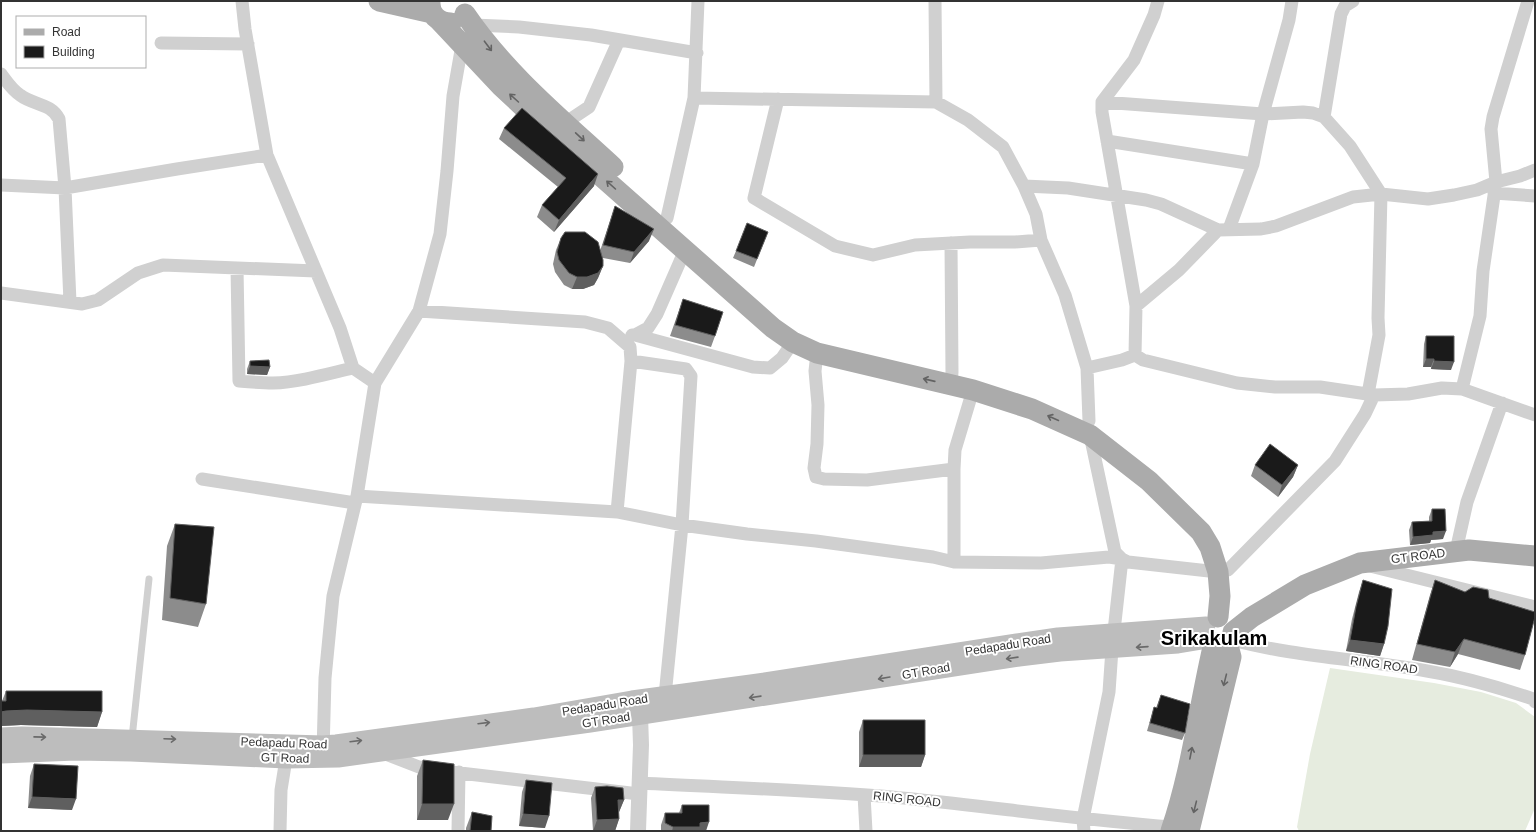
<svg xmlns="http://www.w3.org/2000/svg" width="1536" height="832" font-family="Arial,sans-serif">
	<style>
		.pitch { fill: #e6ecdf }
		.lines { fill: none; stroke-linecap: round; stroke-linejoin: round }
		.service { stroke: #d0d0d0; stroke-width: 7 }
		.minor { stroke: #d0d0d0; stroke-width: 13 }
		.tertiary { stroke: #d0d0d0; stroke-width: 16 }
		.secondary { stroke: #bdbdbd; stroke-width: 19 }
		.primary { stroke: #ababab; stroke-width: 21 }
		.wall { fill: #8c8c8c }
		.shaded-wall { fill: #5f5f5f }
		.building { fill: #1a1a1a; stroke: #5f5f5f }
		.oneway { stroke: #636363 }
		.oneway2 { stroke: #6a6a6a }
		.labels { text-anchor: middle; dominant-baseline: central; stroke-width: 4; stroke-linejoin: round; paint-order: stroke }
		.street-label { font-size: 12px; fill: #333; stroke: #fff }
		.town-label { font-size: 20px; font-weight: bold; fill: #000; stroke: #fff }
	</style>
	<rect width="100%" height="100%" fill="#fff"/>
	<!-- pitch -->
	<path class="pitch" d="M 1330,668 L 1434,683 L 1481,692 L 1516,703 L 1535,717 L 1535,808 L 1525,831 L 1299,831 L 1297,827 L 1310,754 Z"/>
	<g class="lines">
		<!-- service -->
		<path class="service" d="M 132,738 L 149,579"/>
		<!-- minor -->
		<path class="minor" d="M 242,1 L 245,29 L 267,155 L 340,328 L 353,368 L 375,383
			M 935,1 L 936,102
			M 473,25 L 519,27 L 591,35 L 697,53
			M 161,43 L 248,44
			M 1,74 C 7,82 12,90 20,95 C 33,105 51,103 59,119 L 65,188 L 70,302
			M 694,98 L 936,102 L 968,120 L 1003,147 L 1024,186 L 1036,214 L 1041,240 L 1065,295 L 1087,368 L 1089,421
			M 778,99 L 754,198 L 835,246 L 873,255 L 915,245 L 970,242 L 1015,242 L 1041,240
			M 1102,102 L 1134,60 L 1154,15 L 1158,1
			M 1324,117 L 1341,14 L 1345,6 L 1353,1
			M 565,123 L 589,107 L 619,40
			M 1107,141 L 1253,164
			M 1,185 L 65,188 L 177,169 L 267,155
			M 1024,186 L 1068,188 L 1146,200 L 1161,204 L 1218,230
			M 1494,193 L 1535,196
			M 667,218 L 694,98 L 698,1
			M 1229,229 L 1253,164 L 1263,114 L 1289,20 L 1292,1
			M 951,243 L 952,372 L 951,385
			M 237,268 L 239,381 C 250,382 262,383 273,383 C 300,382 327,374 353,368
			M 1,293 L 82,304 L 98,300 L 138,273 L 163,265 L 316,271
			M 1136,306 L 1179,270 L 1218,230 L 1261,229 L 1276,226 L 1353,197 L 1381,194 L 1378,318 L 1379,335 L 1368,394
			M 419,311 L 585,322 L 608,328 L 630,347 L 631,361 L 617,512 L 682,525 L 747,534 L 816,541 L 933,557 L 954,562 L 1041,563 L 1109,557 L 1122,559 L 1128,562 L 1218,572
			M 632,335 L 635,335 L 648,328 L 657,314 L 685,250
			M 635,335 L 753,367 L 770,368 L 782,358 L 793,342
			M 817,353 L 815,371 L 818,405 L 817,444 L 814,468 L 816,477 L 824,479 L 867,480 L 954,469
			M 1135,355 L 1136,306 L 1102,112 L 1102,102 L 1263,114 L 1303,112 L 1313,113 L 1324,117 L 1350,146 L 1381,194 L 1428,199 L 1454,195 L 1477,190 L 1496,182 L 1520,176 L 1535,170
			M 631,361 L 686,369 L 691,376 L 682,525 L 665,696
			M 1087,368 L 1122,360 L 1135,355 L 1143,360 L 1237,383 L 1275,387 L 1320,387 L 1374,395 L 1408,394 L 1442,388 L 1462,389 L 1535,415
			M 1462,389 L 1480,316 L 1483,271 L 1496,182 L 1491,129 L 1493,117 L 1528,1
			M 202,479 L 355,503
			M 357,496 L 617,512
			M 1456,551 L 1467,502 L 1502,403
			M 954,562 L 954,469 L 955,450 L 973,390
			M 1370,566 L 1535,607
			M 1228,570 L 1335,461 L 1365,414 L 1374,395
			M 1229,639 C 1294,657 1362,659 1427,671 C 1463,677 1498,687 1533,699 L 1535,702
			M 323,752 L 325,678 L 333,596 L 357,496 L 375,383 L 419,311 L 440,234 L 447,171 L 453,96 L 462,45
			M 383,753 L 419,767 L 443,771 L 639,794
			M 640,783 C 731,788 823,790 913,799 C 999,808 1085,820 1172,827
			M 864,795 L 866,831
			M 280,831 L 281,790 L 286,759
			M 458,831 L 459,772
			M 1084,831 L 1083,819 L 1109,692 L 1112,649 L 1122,559 L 1115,552 L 1090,435"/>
		<!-- tertiary -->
		<path class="tertiary" d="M 635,705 L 640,715 L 641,745 L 638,831"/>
		<!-- secondary -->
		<path class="secondary" d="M 1,737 L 22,736 L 323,745 L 336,744 L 534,717 L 632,700 L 751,684 L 1017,643 L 1058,637 L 1206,626
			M 1,754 L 76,751 L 131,752 L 286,759 L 338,758 L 590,723 L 1019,657 L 1060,652 L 1178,644 L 1208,639"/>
		<!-- primary -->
		<path class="primary" d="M 379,1 L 432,13
			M 430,1 C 429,14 438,23 451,23
			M 465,14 C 505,73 561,119 613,167
			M 439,20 L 501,86 L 533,116 L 773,328 L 793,342 L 817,353 L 973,390 L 1032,409 L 1090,435 L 1149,481 L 1201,532 L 1210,547 L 1218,572 L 1220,596 L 1218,617
			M 1233,632 L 1252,617 L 1305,585 L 1360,563 L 1469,550 L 1535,556
			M 1171,831 C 1192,770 1199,706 1214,643
			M 1189,831 L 1231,657 L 1227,642"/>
	</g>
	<!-- wall -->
	<path class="wall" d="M 504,128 L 594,186 L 554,232 L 537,217 L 542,205 L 558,187 L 499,139 Z
		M 615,206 L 649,241 L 630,263 L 603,258 L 603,266 L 598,278 L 594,285 L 583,289 L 572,289 L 564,285 L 555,272 L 553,264 L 556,250 L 561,238 L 600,251 Z
		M 768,232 L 754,267 L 733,258 L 736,251 Z
		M 683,299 L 715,336 L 711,347 L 670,336 Z
		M 1426,336 L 1451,370 L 1431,369 L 1431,367 L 1423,367 L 1424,344 Z
		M 250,361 L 270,367 L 267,375 L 247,374 L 247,369 Z
		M 1255,465 L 1298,465 L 1293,477 L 1278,497 L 1251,476 Z
		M 1432,509 L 1443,539 L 1431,540 L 1430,543 L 1410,545 L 1409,530 L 1412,522 L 1429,521 L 1429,517 Z
		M 175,524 L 206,604 L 198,627 L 162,620 L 167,546 Z
		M 1363,580 L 1384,644 L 1380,656 L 1346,651 L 1352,619 L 1359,592 Z
		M 1435,580 L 1465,592 L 1489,598 L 1525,655 L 1520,670 L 1458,654 L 1450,667 L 1412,660 L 1430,595 Z
		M 6,691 L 102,712 L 97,727 L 21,725 L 1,726 L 1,701 L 2,701 Z
		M 1161,695 L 1185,733 L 1182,740 L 1147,731 L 1154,707 L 1156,708 Z
		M 863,720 L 925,755 L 921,767 L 859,767 L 859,732 Z
		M 423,760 L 448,820 L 417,820 L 417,776 Z
		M 34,764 L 72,810 L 28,808 L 30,776 Z
		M 526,780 L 545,828 L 519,826 L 522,792 Z
		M 595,787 L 624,800 L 619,812 L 619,819 L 615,831 L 593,831 L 591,798 Z
		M 682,805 L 706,831 L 661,831 L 661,825 L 665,813 L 679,813 Z
		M 472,812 L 491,831 L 466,831 L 466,828 Z"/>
	<!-- shaded-wall -->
	<path class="shaded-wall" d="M 598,174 L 594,186 L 554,232 L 559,220 Z
		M 654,229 L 649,241 L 630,263 L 634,252 Z
		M 603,266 L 598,278 L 594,285 L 583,289 L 572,289 L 577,277 Z
		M 1426,359 L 1434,359 L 1431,367 L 1423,367 Z
		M 1434,361 L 1454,362 L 1451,370 L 1431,369 Z
		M 250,366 L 270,367 L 267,375 L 247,374 Z
		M 1298,465 L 1293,477 L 1278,497 L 1282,485 Z
		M 1446,531 L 1443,539 L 1431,540 L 1430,543 L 1410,545 L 1413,537 L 1433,532 Z
		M 1464,639 L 1458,654 L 1450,667 L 1455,652 Z
		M 1350,640 L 1384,644 L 1380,656 L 1346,651 Z
		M 27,710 L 102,712 L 97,727 L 21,725 L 1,726 L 1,712 L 6,711 Z
		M 863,755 L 925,755 L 921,767 L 859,767 Z
		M 32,797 L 76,799 L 72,810 L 28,808 Z
		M 618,800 L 624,800 L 619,812 L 614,812 Z
		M 422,804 L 454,804 L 448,820 L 417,820 Z
		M 523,814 L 549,816 L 545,828 L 519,826 Z
		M 619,819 L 615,831 L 593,831 L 597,820 Z
		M 709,822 L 706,831 L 672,831 L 673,827 L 700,823 Z"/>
	<!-- building -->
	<path class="building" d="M 522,108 L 598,174 L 559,220 L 542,205 L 566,178 L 504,128 Z
		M 615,206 L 654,229 L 634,252 L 603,245 Z
		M 747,223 L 768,232 L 757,259 L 736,251 Z
		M 565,232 L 585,232 L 598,242 L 603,260 L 603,266 L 598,273 L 587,277 L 577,277 L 569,273 L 559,260 L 557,252 L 561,238 Z
		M 683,299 L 723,312 L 715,336 L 675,325 Z
		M 1426,336 L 1454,336 L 1454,362 L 1434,361 L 1434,359 L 1426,359 Z
		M 269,360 L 270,367 L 250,366 L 250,361 Z
		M 1270,444 L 1298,465 L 1282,485 L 1255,465 Z
		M 1432,509 L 1445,509 L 1446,531 L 1433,532 L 1433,535 L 1413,537 L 1412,522 L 1432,521 Z
		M 175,524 L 214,527 L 206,604 L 170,598 Z
		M 1363,580 L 1392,589 L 1388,626 L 1384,644 L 1350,640 L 1356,607 Z
		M 1435,580 L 1465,592 L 1473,587 L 1488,590 L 1489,598 L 1535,612 L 1535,617 L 1525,655 L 1464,639 L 1455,652 L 1417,644 Z
		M 6,691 L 102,691 L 102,712 L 27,710 L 6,711 L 1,712 L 1,701 L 6,701 Z
		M 1161,695 L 1190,704 L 1185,733 L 1150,723 L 1154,707 L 1157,708 Z
		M 863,720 L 925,720 L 925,755 L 863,755 Z
		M 423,760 L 454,764 L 454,804 L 422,804 Z
		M 34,764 L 78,766 L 76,799 L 32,797 Z
		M 526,780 L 552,783 L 549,816 L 523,814 Z
		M 607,786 L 623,788 L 624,800 L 618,800 L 619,819 L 597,820 L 595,787 Z
		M 682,805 L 709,805 L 709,822 L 700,823 L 700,827 L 673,827 L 665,823 L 665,813 L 682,813 Z
		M 472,812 L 492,816 L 491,831 L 470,831 Z"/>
	<!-- one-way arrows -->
	<defs><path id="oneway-shaft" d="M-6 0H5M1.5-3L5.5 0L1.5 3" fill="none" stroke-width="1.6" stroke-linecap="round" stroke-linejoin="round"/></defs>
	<g class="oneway">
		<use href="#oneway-shaft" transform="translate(488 46) rotate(53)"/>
		<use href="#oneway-shaft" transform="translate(514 98) rotate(-138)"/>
		<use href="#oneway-shaft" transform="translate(580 137) rotate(43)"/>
		<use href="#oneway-shaft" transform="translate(611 185) rotate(-138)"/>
		<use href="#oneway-shaft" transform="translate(929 380) rotate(-167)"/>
		<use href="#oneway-shaft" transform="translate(1053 418) rotate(-156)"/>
		<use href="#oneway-shaft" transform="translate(1225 680) rotate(104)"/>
		<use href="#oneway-shaft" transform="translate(1191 753) rotate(-79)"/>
		<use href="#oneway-shaft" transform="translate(1195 807) rotate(104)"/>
	</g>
	<g class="oneway2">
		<use href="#oneway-shaft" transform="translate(1142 647) rotate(176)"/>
		<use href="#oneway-shaft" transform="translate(1012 658) rotate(172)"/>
		<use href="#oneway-shaft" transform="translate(884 678) rotate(170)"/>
		<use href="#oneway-shaft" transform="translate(755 697) rotate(172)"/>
		<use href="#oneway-shaft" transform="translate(484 723) rotate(-7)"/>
		<use href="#oneway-shaft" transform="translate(40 737) rotate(1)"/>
		<use href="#oneway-shaft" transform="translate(170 739) rotate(2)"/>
		<use href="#oneway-shaft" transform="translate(356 741) rotate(-7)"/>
	</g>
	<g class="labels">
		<!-- street labels -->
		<g class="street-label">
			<text transform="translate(1418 556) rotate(-7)">GT ROAD</text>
			<text transform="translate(1008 645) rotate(-9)">Pedapadu Road</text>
			<text transform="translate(1384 665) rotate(8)">RING ROAD</text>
			<text transform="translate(926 671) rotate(-10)">GT Road</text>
			<text transform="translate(605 705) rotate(-9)">Pedapadu Road</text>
			<text transform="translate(606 720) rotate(-9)">GT Road</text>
			<text transform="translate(284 743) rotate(2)">Pedapadu Road</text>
			<text transform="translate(285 758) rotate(2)">GT Road</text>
			<text transform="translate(907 799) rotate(6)">RING ROAD</text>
		</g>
		<!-- town labels -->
		<g class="town-label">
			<text x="1214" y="638">Srikakulam</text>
		</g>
	</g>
	<!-- border -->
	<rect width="1536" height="832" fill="none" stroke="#333333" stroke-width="4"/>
	<!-- legend -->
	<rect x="16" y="16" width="130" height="52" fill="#ffffff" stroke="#adadad"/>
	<rect x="24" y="29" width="20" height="6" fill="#ababab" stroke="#adadad"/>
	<text x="52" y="36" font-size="12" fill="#333333">Road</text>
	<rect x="24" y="46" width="20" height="12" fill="#1a1a1a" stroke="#adadad"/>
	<text x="52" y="56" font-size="12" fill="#333333">Building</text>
</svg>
